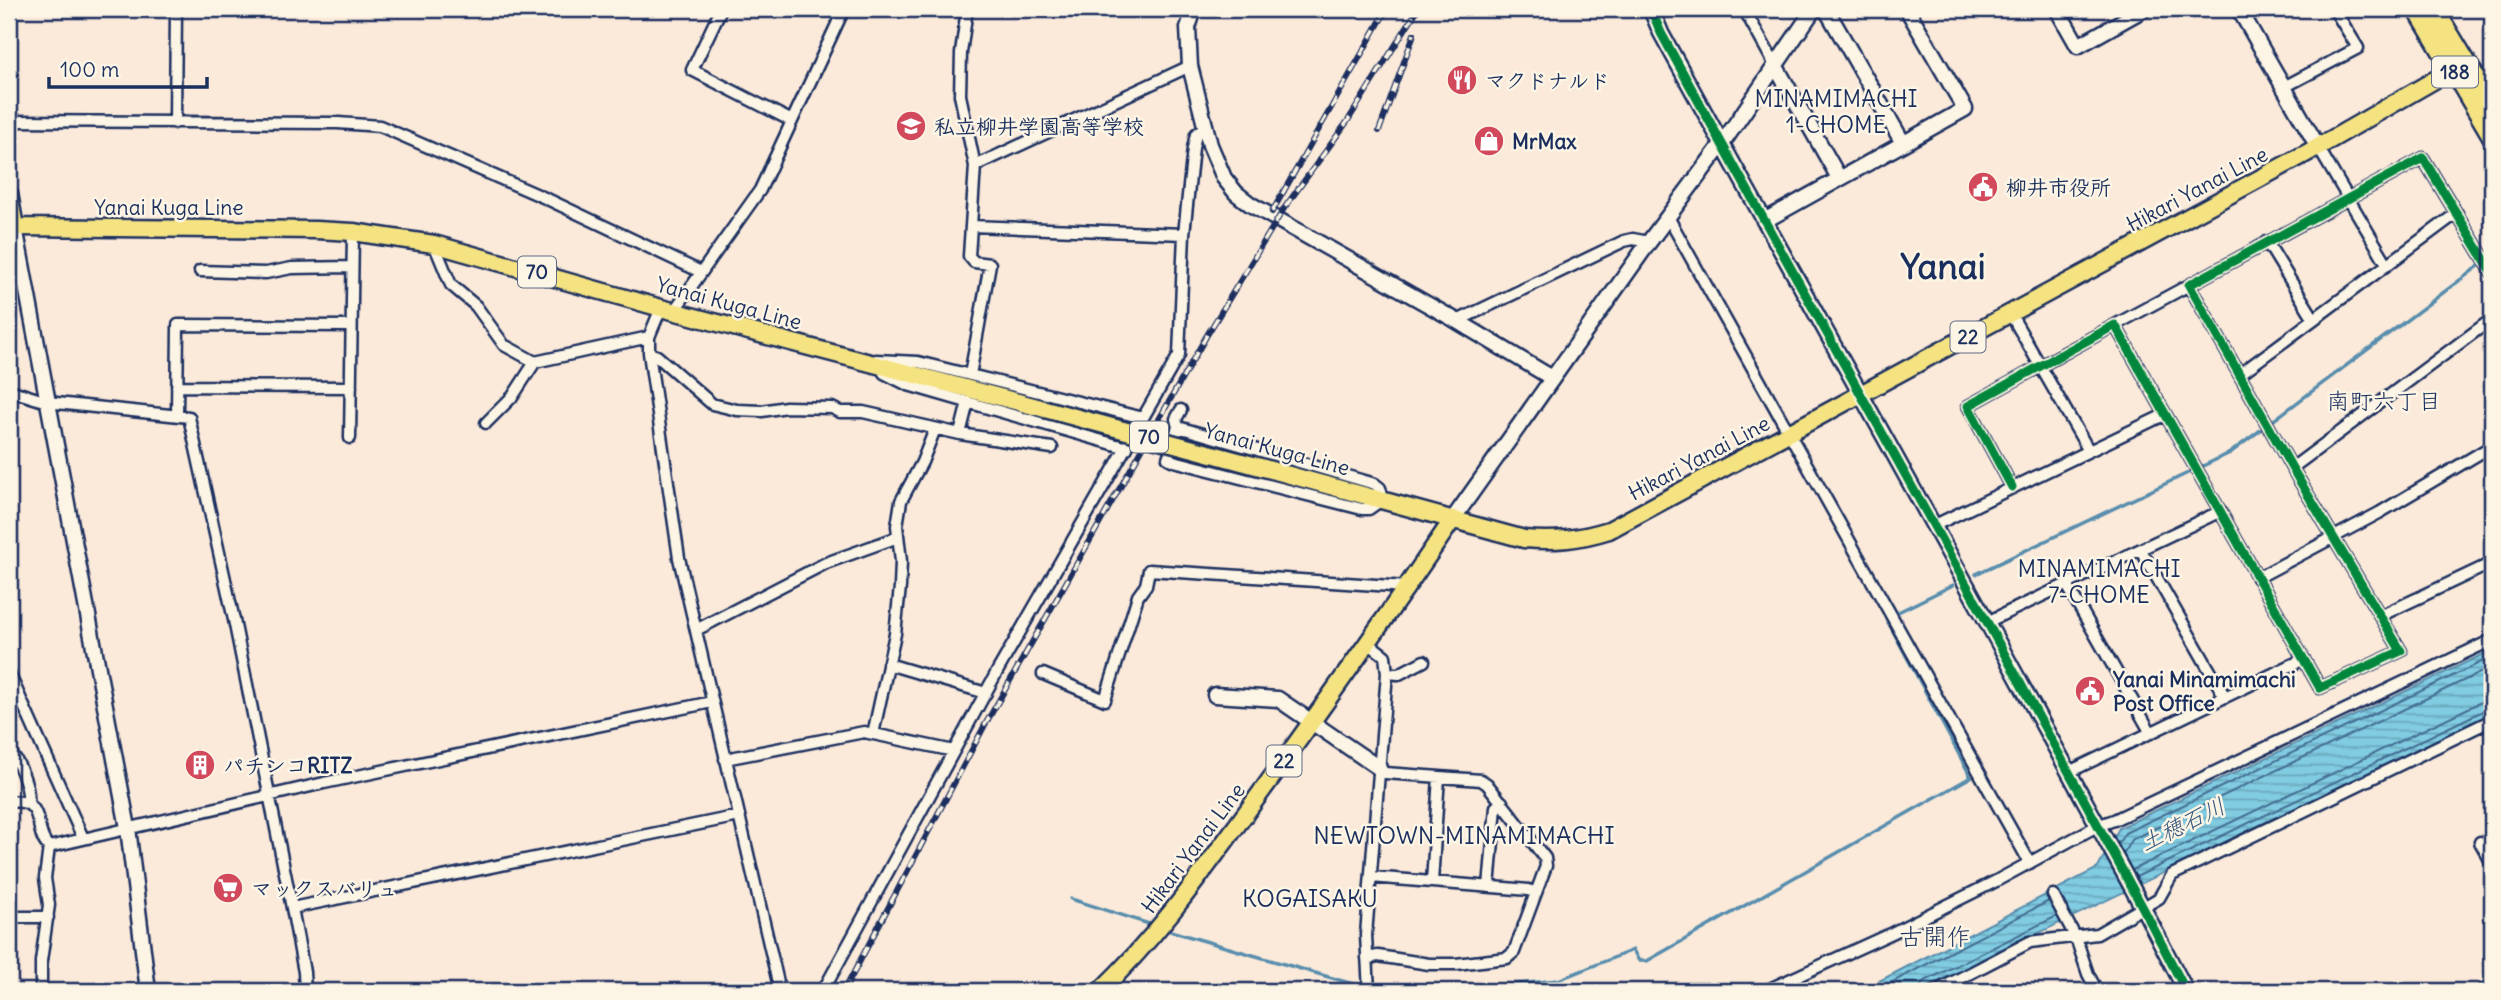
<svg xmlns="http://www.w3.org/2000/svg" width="2501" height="1000" font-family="Delius,'Klee One',sans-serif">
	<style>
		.water { fill: url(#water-rules); stroke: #588dad; stroke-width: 2 }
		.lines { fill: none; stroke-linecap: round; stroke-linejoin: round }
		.shore { stroke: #446e92; stroke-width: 2 }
		.stream { stroke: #588dad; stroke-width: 3.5 }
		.street-casing { stroke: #1b2f5e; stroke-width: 15 }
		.secondary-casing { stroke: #1b2f5e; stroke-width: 19 }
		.primary-casing { stroke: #1b2f5e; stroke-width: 21 }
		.highway-casing { stroke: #1b2f5e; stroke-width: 23 }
		.street { stroke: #fcf5e5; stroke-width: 10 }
		.secondary { stroke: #fcf5e5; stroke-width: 14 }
		.primary { stroke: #f5e382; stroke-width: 16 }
		.highway { stroke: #f5e382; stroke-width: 18 }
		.rail-casing { stroke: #1b2f5e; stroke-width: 6 }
		.rail { stroke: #fcf5e5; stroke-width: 3.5; stroke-dasharray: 10; stroke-linecap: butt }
		.primary-bridge-casing { stroke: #1b2f5e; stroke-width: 21; stroke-linecap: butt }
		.primary-bridge { stroke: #f5e382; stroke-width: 16 }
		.cycleway-casing { stroke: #fcf5e5; stroke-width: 13 }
		.cycleway { stroke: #00873e; stroke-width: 9 }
		.labels { text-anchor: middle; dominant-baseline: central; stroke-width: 5; stroke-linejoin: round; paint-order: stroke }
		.shield { fill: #fcf5e5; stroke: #5e6a86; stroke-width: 2 }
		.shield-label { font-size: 19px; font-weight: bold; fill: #1b2f5e }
		.poi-label { font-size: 21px; font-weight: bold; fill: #1b2f5e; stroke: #fcf5e5; text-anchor: start }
		.street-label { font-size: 21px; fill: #1b2f5e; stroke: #fcf5e5 }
		.neighbourhood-label { font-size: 23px; fill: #1b2f5e; stroke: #fcf5e5 }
		.water-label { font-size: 23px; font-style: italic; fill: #34567f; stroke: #fcf5e5 }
		.quarter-label { font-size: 24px; fill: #1b2f5e; stroke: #fcf5e5 }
		.town-label { font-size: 35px; font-weight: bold; fill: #1b2f5e; stroke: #fcf5e5 }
	</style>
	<defs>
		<pattern id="water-rules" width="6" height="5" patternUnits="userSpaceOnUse" patternTransform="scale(1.75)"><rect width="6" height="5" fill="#81cce1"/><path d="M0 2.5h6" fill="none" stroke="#69a6ba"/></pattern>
	</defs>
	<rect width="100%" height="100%" fill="#fbeada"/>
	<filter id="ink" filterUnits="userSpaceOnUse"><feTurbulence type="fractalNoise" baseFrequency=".0143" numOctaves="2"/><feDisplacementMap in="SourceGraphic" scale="14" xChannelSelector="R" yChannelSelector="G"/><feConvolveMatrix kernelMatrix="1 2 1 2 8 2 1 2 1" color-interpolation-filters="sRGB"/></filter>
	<g filter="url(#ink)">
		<!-- water -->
		<path class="water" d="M 2492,650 L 2492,714 L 1919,991 L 1860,991 L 2098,868 L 2119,828 Z"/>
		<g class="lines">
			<!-- shore -->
			<path class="shore" d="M 2118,844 L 2125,833 L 2492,657
				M 2123,854 L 2131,840 L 2492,667
				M 2132,870 L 2483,701 L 2492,699
				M 2136,877 L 2487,709 L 2492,708
				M 1875,991 L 2049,901
				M 1918,991 L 1923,982 L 2057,916"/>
			<!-- stream -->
			<path class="stream" d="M 1976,574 L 2230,453 L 2492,256
				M 1071,899 L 1149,924
				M 1167,930 L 1377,991
				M 1451,991 L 1558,980 L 1633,950 L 1639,961 L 1647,961 L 1971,777 L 1886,618 L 1953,585"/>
			<!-- street casing -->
			<g class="street-casing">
				<path id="street" d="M 721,9 L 692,70 L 792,121
					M 967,9 L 961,53 L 960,95 L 975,166 L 969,256 L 974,262 L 990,264 L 970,375
					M 1744,9 L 1775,65
					M 2284,87 L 2358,48 L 2334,9
					M 9,121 L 338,123 L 380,126 L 545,198 L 701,272
					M 175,123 L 176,9
					M 2318,147 L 2387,264
					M 975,166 L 1190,66
					M 1668,217 L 2030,863
					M 971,226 L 1184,234
					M 2267,242 L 2314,319
					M 434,244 L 451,285 L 476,306 L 504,345 L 535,362 L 649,337
					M 200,271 L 266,273 L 292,268 L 351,267
					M 661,308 L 649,337 L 649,353 L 679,558 L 780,991
					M 674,311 L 760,190 L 844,9
					M 2010,313 L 2089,451
					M 1457,321 L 1624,241 L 1633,239 L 1649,242
					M 2115,325 L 2189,285
					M 649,353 L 657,356 L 712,404 L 737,410 L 762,411 L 786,407 L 832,408 L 840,412 L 863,412 L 960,434 L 968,402
					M 876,360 L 918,362 L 1143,418
					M 884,373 L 908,385 L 1127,448
					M 2240,374 L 2457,213
					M 177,386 L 351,387
					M 9,390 L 47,402 L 189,417 L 234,620 L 292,908 L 304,972 L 305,991
					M 177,415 L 178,325 L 351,326
					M 486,423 L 513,396 L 535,362
					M 1178,427 L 1168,458 L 1174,461 L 1362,509 L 1369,509 L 1383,499 L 1380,488 L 1375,484 L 1178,427 L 1176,419 L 1181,410
					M 960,434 L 1052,448
					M 350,438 L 353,232
					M 2292,468 L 2492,319
					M 2012,487 L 1968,406 L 2115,325 L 2320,688 L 2401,651 L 2292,468 L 2189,285 L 2423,158 L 2492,272
					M 1933,526 L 2164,415
					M 2141,550 L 2225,697
					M 2257,578 L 2379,513 L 2492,446
					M 2067,585 L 2151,733
					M 2380,616 L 2492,563
					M 1987,622 L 2221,511
					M 696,630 L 826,563 L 898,537
					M 1367,642 L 1385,656 L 1387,673 L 1366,935 L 1369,991
					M 888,664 L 986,693
					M 9,673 L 83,838
					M 1387,673 L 1399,674 L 1424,661
					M 1043,674 L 1105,700 L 1138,596 L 1146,585 L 1149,570 L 1407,587
					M 873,734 L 895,634 L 900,587 L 901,561 L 897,526 L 901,501 L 922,462 L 935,429
					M 9,751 C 20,763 30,787 28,804
					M 725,759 L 864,732 L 954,751
					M 2069,772 L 2304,659
					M 9,802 C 48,797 32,832 49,847
					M 2480,842 L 2492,863
					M 1371,877 L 1529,890 L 1536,893
					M 1432,882 L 1439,777
					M 1489,887 L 1496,807 L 1502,802
					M 2053,895 L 2076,938 L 2088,974 L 2097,991
					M 292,908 L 739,816
					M 9,917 L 48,917
					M 1367,958 L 1378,956 L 1429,964 L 1456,964 L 1507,958 L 1514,952 L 1546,866 L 1545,858 L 1487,784 L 1481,780 L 1385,773 L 1379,768
					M 41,991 L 41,961 L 49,905 L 45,878 L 49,847 L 324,783 L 712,702
					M 823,991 L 998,670 L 1179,355 L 1184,234 L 1193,148 L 1196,134 L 1206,126
					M 1765,991 L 1892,933 L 1996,881 L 2097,826 L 2114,820 L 2492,640
					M 1936,991 L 2030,942 L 2097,934 L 2159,898 L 2172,875 L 2492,720
					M 2482,991 L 2492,985"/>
			</g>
			<!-- secondary casing -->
			<g class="secondary-casing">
				<path id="secondary" d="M 1194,9 L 1188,28 L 1190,66 L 1210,145 L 1224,178 L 1236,193 L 1250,204 L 1457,321 L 1552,378
					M 1651,9 L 1661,33 L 1722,144 L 1987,622 L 2143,908 L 2186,991
					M 1826,9 L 1903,143
					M 2057,9 L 2078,46 L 2144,9
					M 2239,9 L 2318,147
					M 1775,65 L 1839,178
					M 1764,221 L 1965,109 L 1907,9
					M 15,227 L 128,828 L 148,991
					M 1453,519 L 1649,242 L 1722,144 L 1814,9
					M 1215,695 L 1278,699 L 1379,768"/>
			</g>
			<!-- primary casing -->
			<g class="primary-casing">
				<path id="primary" d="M 9,194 L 15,227 L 316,230 L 353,232 L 434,244 L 661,308 L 1045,409
					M 1253,465 L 1524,539 C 1555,542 1580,539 1609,530 L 2318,147 L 2464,63
					M 1100,991 C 1158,936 1204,870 1251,806 C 1320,711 1388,615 1453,519"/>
			</g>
			<!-- highway casing -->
			<g class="highway-casing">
				<path id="highway" d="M 2417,9 L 2492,136
					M 2434,9 L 2492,105"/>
			</g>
			<!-- street -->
			<use href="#street" class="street"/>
			<!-- secondary -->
			<use href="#secondary" class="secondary"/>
			<!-- primary -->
			<use href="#primary" class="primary"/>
			<!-- highway -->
			<use href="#highway" class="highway"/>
			<!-- rail casing -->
			<g class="rail-casing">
				<path id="rail" d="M 1379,131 L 1414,34
					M 1272,212 L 1387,9
					M 844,991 L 986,723 L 1207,335 L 1285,207 L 1347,122 L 1418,9"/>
			</g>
			<!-- rail -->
			<use href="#rail" class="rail"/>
			<!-- primary-bridge casing -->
			<g class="primary-bridge-casing">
				<path id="primary-bridge" d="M 1045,409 L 1253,465"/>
			</g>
			<!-- primary-bridge -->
			<use href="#primary-bridge" class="primary-bridge"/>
			<!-- cycleway casing -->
			<g class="cycleway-casing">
				<path id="cycleway" d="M 1651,9 L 1661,33 L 1722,144 L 1987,622 L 2143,908 L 2186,991
					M 2012,487 L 1968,406 L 2115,325 L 2320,688 L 2401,651 L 2292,468 L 2189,285 L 2423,158 L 2492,272"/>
			</g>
			<!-- cycleway -->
			<use href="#cycleway" class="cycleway"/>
		</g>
	</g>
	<!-- icons -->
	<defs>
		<g id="restaurant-disc" transform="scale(1.575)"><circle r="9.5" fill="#d1495b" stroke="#fcf5e5"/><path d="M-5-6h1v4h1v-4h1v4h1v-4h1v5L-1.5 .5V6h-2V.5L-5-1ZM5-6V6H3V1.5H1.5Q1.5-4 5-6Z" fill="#fff"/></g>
		<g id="school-disc" transform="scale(1.575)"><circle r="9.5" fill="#d1495b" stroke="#fcf5e5"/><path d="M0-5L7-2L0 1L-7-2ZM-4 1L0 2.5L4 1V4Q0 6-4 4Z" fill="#fff"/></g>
		<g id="shop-disc" transform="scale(1.575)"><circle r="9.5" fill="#d1495b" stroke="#fcf5e5"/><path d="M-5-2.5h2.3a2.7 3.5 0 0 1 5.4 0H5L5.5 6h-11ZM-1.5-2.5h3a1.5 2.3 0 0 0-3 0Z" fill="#fff"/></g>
		<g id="civic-disc" transform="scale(1.575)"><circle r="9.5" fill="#d1495b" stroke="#fcf5e5"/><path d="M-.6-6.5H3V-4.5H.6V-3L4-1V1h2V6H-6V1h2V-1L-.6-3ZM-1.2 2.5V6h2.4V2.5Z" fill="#fff"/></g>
		<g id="building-disc" transform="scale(1.575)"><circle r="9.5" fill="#d1495b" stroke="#fcf5e5"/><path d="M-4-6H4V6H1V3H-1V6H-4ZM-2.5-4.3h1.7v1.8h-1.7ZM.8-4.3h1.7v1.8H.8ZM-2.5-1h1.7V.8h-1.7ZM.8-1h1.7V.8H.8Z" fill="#fff"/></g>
		<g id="supermarket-disc" transform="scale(1.575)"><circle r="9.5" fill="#d1495b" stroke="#fcf5e5"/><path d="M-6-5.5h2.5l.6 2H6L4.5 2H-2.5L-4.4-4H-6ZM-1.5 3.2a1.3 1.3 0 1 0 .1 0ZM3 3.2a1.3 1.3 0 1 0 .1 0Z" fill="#fff"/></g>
	</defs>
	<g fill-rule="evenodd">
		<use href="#restaurant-disc" x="1462" y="80"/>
		<use href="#school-disc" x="911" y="126"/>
		<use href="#shop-disc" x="1489" y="141"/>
		<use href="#civic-disc" x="1983" y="187"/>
		<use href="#civic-disc" x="2090" y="691"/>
		<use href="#building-disc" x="200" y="765"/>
		<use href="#supermarket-disc" x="228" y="888"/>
	</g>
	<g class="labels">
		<!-- shield labels -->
		<g class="shield">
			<rect x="2432" y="56.5" width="46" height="31" rx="5"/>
			<rect x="518" y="256.5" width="38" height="31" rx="5"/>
			<rect x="1950.5" y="321.5" width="35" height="31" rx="5"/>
			<rect x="1130" y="421.5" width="38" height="31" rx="5"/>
			<rect x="1266.5" y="745.5" width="35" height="31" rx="5"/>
		</g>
		<g class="shield-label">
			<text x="2455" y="72">188</text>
			<text x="537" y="272">70</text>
			<text x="1968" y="337">22</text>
			<text x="1149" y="437">70</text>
			<text x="1284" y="761">22</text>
		</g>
		<!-- poi labels -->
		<g class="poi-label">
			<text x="1485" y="80">マクドナルド</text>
			<text x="934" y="126">私立柳井学園高等学校</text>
			<text x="1512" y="141">MrMax</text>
			<text x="2006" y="187">柳井市役所</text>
			<text x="2113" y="679">Yanai Minamimachi<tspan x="2113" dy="24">Post Office</tspan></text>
			<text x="223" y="765">パチンコRITZ</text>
			<text x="251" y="888">マックスバリュ</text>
		</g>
		<!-- street labels -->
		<g class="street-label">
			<text transform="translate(2197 189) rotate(-28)">Hikari Yanai Line</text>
			<text x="169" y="207">Yanai Kuga Line</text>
			<text transform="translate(729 303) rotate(15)">Yanai Kuga Line</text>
			<text transform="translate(1277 449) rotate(15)">Yanai Kuga Line</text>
			<text transform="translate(1699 458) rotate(-28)">Hikari Yanai Line</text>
			<text transform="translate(1193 848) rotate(-53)">Hikari Yanai Line</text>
		</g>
		<!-- neighbourhood labels -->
		<g class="neighbourhood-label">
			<text x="1836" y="98">MINAMIMACHI<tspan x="1836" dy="26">1-CHOME</tspan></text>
			<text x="2384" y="400">南町六丁目</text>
			<text x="2099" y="568">MINAMIMACHI<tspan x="2099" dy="26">7-CHOME</tspan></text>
		</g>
		<!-- water labels -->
		<g class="water-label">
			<text transform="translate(2182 824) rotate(-26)">土穂石川</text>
		</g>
		<!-- quarter labels -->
		<g class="quarter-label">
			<text x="1464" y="835">NEWTOWN-MINAMIMACHI</text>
			<text x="1310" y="898">KOGAISAKU</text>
			<text x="1935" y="936">古開作</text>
		</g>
		<!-- town labels -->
		<g class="town-label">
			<text x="1943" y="266">Yanai</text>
		</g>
	</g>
	<!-- margin -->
	<rect width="2501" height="1000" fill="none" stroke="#fcf5e5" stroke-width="35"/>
	<rect x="18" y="18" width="2466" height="965" fill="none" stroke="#1b2f5e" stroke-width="2.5" filter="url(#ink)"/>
	<!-- scale -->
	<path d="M49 77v10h158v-10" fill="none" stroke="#1b2f5e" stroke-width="3.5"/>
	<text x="60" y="77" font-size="21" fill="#1b2f5e" stroke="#fcf5e5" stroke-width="5" paint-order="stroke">100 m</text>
</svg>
